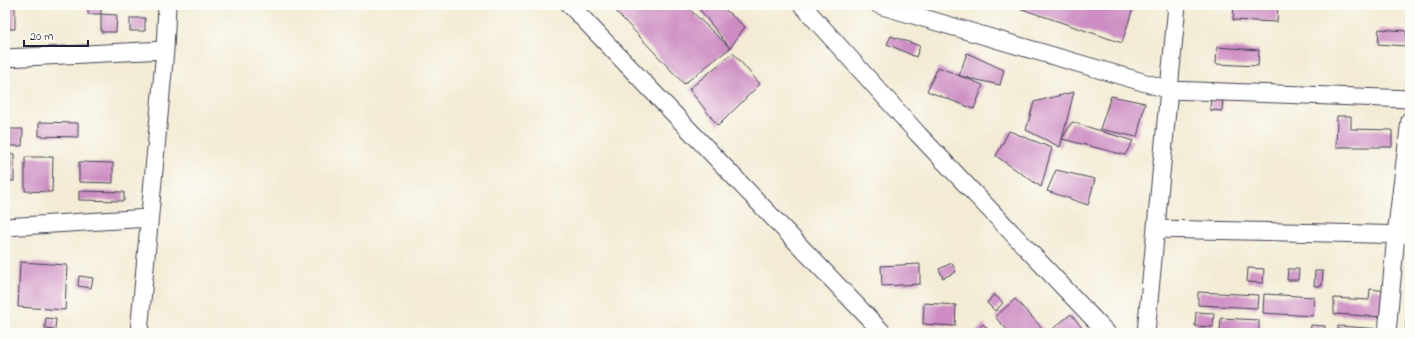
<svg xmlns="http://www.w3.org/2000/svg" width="1415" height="338" font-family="'Indie Flower',sans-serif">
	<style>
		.building { fill: #cd8dc3 }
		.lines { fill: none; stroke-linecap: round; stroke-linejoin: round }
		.minor-casing { stroke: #414052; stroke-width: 19 }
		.minor { stroke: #fff; stroke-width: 17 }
	</style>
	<rect width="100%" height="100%" fill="#fdfcf7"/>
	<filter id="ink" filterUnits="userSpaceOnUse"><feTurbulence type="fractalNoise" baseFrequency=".025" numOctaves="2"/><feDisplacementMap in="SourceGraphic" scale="8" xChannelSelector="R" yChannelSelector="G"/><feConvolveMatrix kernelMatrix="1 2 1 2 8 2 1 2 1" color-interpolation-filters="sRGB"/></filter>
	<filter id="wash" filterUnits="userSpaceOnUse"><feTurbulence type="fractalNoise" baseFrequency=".012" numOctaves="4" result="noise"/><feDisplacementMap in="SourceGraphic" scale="16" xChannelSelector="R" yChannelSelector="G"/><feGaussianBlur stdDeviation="0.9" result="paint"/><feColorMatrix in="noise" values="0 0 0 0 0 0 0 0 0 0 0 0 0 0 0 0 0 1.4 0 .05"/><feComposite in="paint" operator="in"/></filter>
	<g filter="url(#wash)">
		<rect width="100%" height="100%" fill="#f3ebd4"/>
		<g id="blocks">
			<!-- building -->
			<path class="building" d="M 5,5 L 15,5 L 15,29 L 5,29 Z
				M 88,5 L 101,5 L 101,14 L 88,14 Z
				M 131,5 L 154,5 L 153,9 L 131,9 Z
				M 610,5 L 685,5 L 730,48 L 684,84 Z
				M 696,5 L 720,5 L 745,27 L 730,48 Z
				M 1010,5 L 1134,5 L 1122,43 Z
				M 1234,5 L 1278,5 L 1277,22 L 1233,20 Z
				M 101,14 L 117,15 L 116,32 L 101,32 Z
				M 130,18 L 145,18 L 145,31 L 130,31 Z
				M 1379,29 L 1406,31 L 1406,46 L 1378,44 Z
				M 891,36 L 920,46 L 916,57 L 887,44 Z
				M 1217,47 L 1259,50 L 1258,66 L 1216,64 Z
				M 733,53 L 760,84 L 718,126 L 689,89 Z
				M 967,53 L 1004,70 L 1000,85 L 959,76 Z
				M 938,67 L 983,85 L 974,109 L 927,91 Z
				M 1074,92 L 1060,147 L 1026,130 L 1034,102 Z
				M 1111,96 L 1145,103 L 1137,137 L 1100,129 Z
				M 1211,96 L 1223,97 L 1222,111 L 1210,110 Z
				M 1337,116 L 1351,116 L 1351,129 L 1392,130 L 1392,147 L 1336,147 Z
				M 39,122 L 78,123 L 78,137 L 39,136 Z
				M 1072,122 L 1133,141 L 1125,155 L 1062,139 Z
				M 5,129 L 23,129 L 22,146 L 5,146 Z
				M 1009,131 L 1052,148 L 1041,187 L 996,156 Z
				M 5,154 L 14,154 L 14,181 L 5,181 Z
				M 25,157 L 53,157 L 52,192 L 25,191 Z
				M 79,162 L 113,163 L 113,183 L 79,182 Z
				M 1056,170 L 1095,179 L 1088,205 L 1047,191 Z
				M 79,191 L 124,192 L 124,201 L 79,200 Z
				M 20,262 L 67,265 L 65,310 L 18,307 Z
				M 952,263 L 956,272 L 943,278 L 939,269 Z
				M 920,264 L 920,284 L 882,286 L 881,266 Z
				M 1248,268 L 1264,269 L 1263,283 L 1247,282 Z
				M 1288,269 L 1299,269 L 1298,280 L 1287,280 Z
				M 1315,271 L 1323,271 L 1322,286 L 1314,286 Z
				M 79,276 L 93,278 L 91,288 L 78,286 Z
				M 1370,289 L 1386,291 L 1384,317 L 1334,314 L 1334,298 L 1369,300 Z
				M 1198,292 L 1258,295 L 1257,308 L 1198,305 Z
				M 994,294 L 1003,303 L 995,311 L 987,303 Z
				M 1264,294 L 1314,297 L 1313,316 L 1263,313 Z
				M 1015,299 L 1047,333 L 1010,333 L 995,317 Z
				M 924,303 L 956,305 L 955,326 L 923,324 Z
				M 1196,312 L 1214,313 L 1213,327 L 1195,326 Z
				M 1071,314 L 1083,329 L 1078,333 L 1052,333 L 1050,331 Z
				M 46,318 L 56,319 L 55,329 L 45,328 Z
				M 1221,318 L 1259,320 L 1259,333 L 1220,333 Z
				M 1406,321 L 1410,321 L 1410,333 L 1406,333 Z
				M 983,324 L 992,333 L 975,333 Z
				M 1311,325 L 1325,326 L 1325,333 L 1310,333 Z
				M 1338,326 L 1382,329 L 1382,333 L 1338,333 Z"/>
		</g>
	</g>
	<g filter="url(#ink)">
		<use href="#blocks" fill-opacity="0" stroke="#414052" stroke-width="1"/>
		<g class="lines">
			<!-- minor casing -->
			<g class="minor-casing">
				<path id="minor" d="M 570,5 L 883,333
					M 802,5 L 918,134 L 1107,333
					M 879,5 L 1170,90 L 1410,99
					M 5,58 L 165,50
					M 5,227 L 149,218
					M 1156,229 L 1410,235
					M 139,333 L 165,50 L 167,5
					M 1146,333 L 1177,5
					M 1387,333 L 1396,235 L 1410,120"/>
			</g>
			<!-- minor -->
			<use href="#minor" class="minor"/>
		</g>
	</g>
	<!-- margin -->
	<rect width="1415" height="338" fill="none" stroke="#fdfcf7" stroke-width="20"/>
	<!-- scale -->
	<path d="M24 40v6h64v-6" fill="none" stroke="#22223b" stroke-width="2"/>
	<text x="30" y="40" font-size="12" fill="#22223b" stroke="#fdfcf7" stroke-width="3" paint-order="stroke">20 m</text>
</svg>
